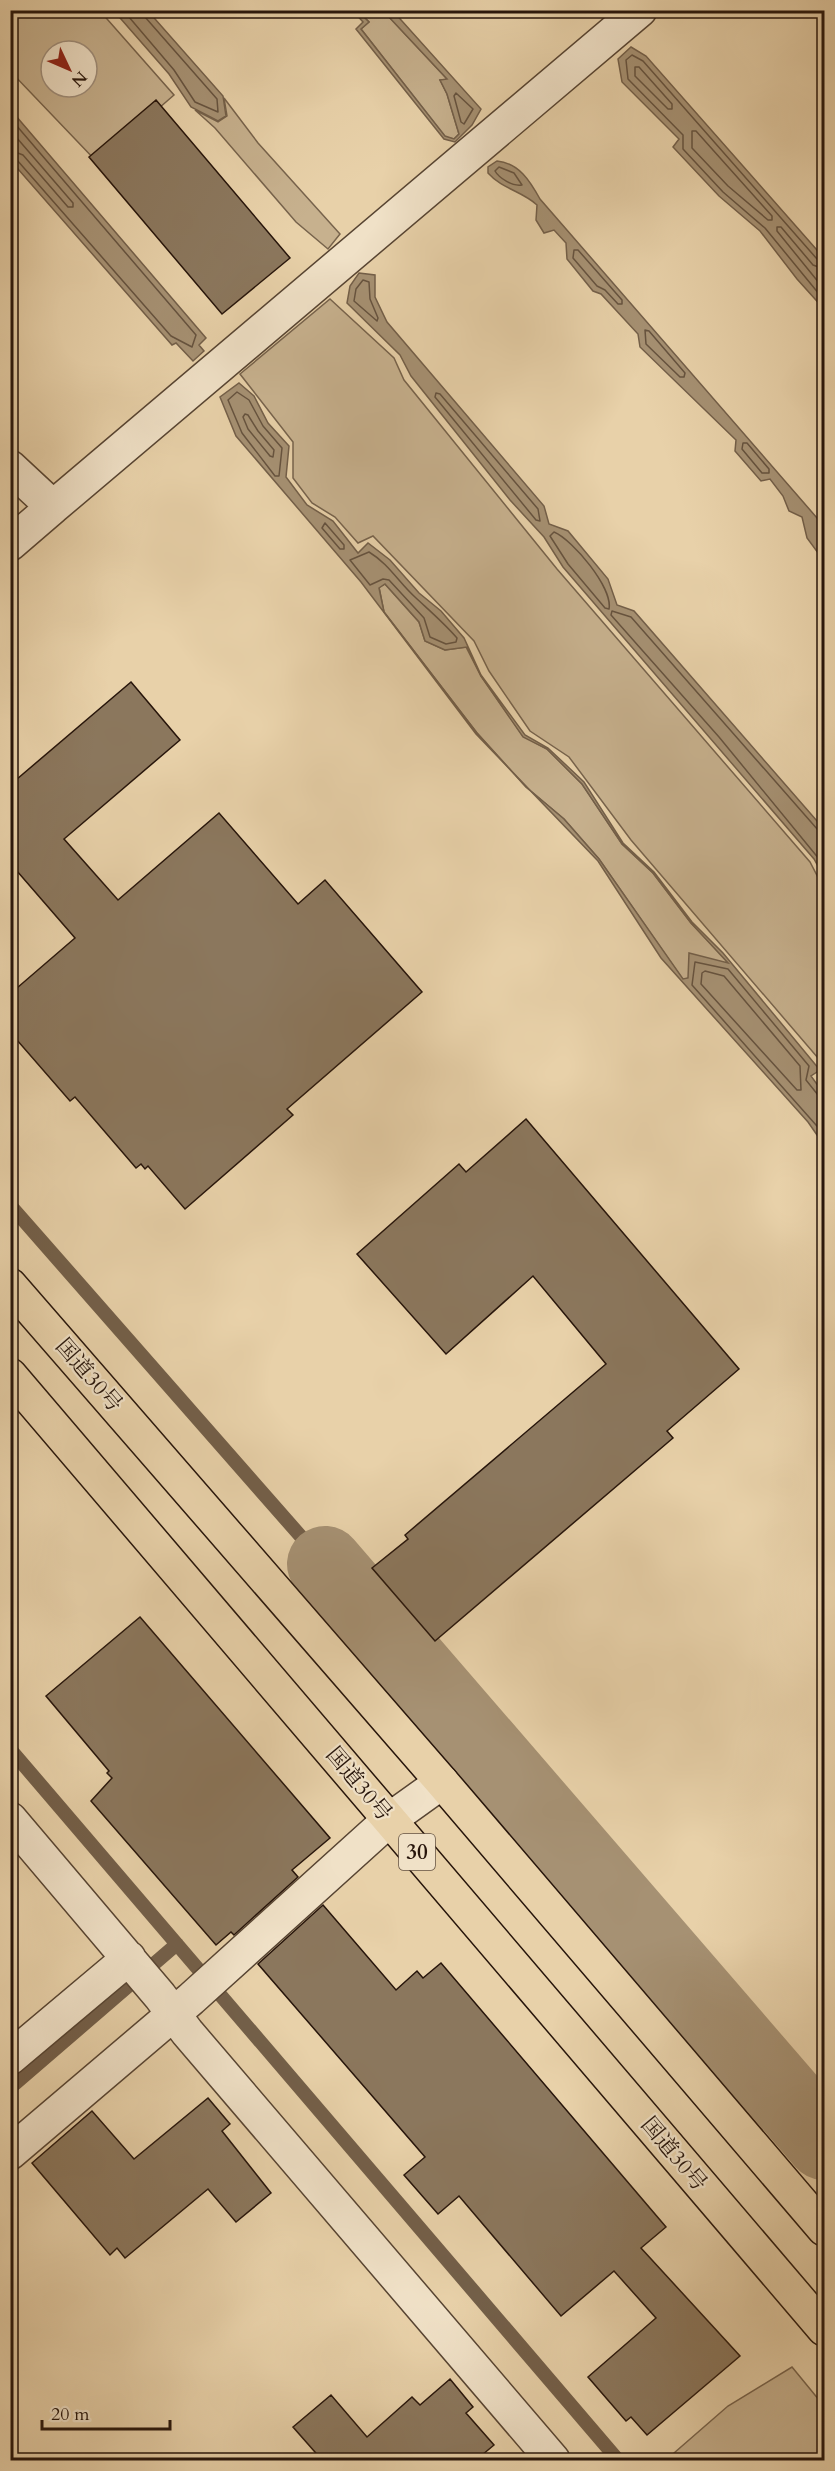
<svg xmlns="http://www.w3.org/2000/svg" width="835" height="2471" font-family="Cardo,'Noto Serif JP',serif">
	<style>
		.green { fill: #c7b18e; stroke: #77634c; stroke-width: 1.5; fill-rule: evenodd }
		.water { fill: #a69173; stroke: #735f49; stroke-width: 1.5; fill-rule: evenodd }
		.lines { fill: none; stroke-linecap: round; stroke-linejoin: round }
		.shore { stroke: #66533f; stroke-width: 1.5 }
		.stream { stroke: #735f49; stroke-width: 14 }
		.river { stroke: #a69173; stroke-width: 76 }
		.building { fill: #8b775d; stroke: #27150b; stroke-width: 1.5 }
		.street-casing { stroke: #574432; stroke-width: 36 }
		.highway-casing { stroke: #27150b; stroke-width: 36 }
		.street { stroke: #f0e1c7; stroke-width: 33 }
		.highway { stroke: #e8d1a9; stroke-width: 33 }
		.labels { text-anchor: middle; dominant-baseline: central; stroke-width: 4.5; stroke-linejoin: round; paint-order: stroke }
		.shield { fill: #f0e1c7; stroke: #635243; stroke-width: 1.5 }
		.shield-label { font-size: 21px; font-weight: bold; fill: #27150b }
		.street-label { font-size: 22px; fill: #27150b; stroke: #f0e1c7 }
	</style>
	<rect width="100%" height="100%" fill="#e8d1a9"/>
	<filter id="stains"><feTurbulence type="fractalNoise" baseFrequency=".00333" numOctaves="4"/><feColorMatrix values="0 0 0 0 .2 0 0 0 0 .09 0 0 0 0 .02 0 0 0 .5 -.17"/></filter>
	<radialGradient id="worn" r=".72"><stop offset=".6" stop-color="#630" stop-opacity="0"/><stop offset="1" stop-color="#630" stop-opacity=".3"/></radialGradient>
	<!-- green -->
	<path class="green" d="M 11,11 L 100,11 L 174,95 L 97,162 L 11,72 ZM 51,51 L 87,51 L 87,87 L 51,87 Z
		M 358,11 L 378,11 L 389,17 L 448,80 L 440,80 L 447,94 L 459,134 L 454,139 L 445,137 L 361,29 L 369,22 Z
		M 224,98 L 258,143 L 340,234 L 328,249 L 296,222 L 215,128 L 195,110 L 218,122 L 227,116 Z
		M 330,299 L 394,358 L 404,380 L 557,569 L 810,862 L 824,889 L 824,1065 L 631,840 L 569,757 L 530,731 L 489,671 L 474,641 L 373,536 L 358,543 L 335,517 L 312,503 L 293,478 L 293,442 L 240,374 Z
		M 385,584 L 419,622 L 425,641 L 445,650 L 466,647 L 481,676 L 523,736 L 547,749 L 582,784 L 622,844 L 653,873 L 691,923 L 729,963 L 683,980 L 599,859 L 564,819 L 526,787 L 477,733 L 384,612 L 379,587 Z
		M 792,2367 L 824,2406 L 824,2460 L 666,2460 L 728,2406 Z"/>
	<!-- water -->
	<path class="water" d="M 114,11 L 148,11 L 223,96 L 226,116 L 218,121 L 191,107 L 169,74 Z
		M 353,11 L 358,11 L 369,22 L 361,29 L 445,136 L 454,139 L 459,134 L 447,94 L 440,80 L 447,79 L 389,17 L 378,11 L 393,11 L 481,109 L 472,125 L 455,142 L 444,139 L 356,29 L 363,22 Z
		M 631,47 L 646,56 L 824,258 L 824,309 L 797,279 L 760,231 L 719,196 L 673,147 L 679,139 L 622,82 L 618,59 Z
		M 10,109 L 206,338 L 199,345 L 204,351 L 193,361 L 176,343 L 172,345 L 11,161 Z
		M 497,161 C 519,163 530,181 540,199 L 824,526 L 824,561 L 807,538 L 802,517 L 789,511 L 783,496 L 770,479 L 761,481 L 735,451 L 736,440 L 640,347 L 638,334 L 601,294 L 593,291 L 567,259 L 566,243 L 554,230 L 544,233 L 536,220 L 537,205 C 522,191 502,189 488,173 L 488,167 Z
		M 359,273 L 375,275 L 375,297 L 387,322 L 544,506 L 549,524 L 568,531 L 608,579 L 617,605 L 634,611 L 824,829 L 824,877 L 814,859 L 563,567 L 544,537 L 510,500 L 411,376 L 400,355 L 347,303 L 350,286 Z
		M 239,383 L 254,396 L 268,423 L 289,446 L 286,477 L 307,505 L 333,521 L 358,553 L 368,543 L 390,560 L 419,593 L 441,611 L 464,638 L 481,675 L 525,735 L 548,748 L 584,782 L 623,843 L 654,872 L 692,922 L 723,953 L 824,1075 L 817,1072 L 811,1076 L 824,1094 L 824,1145 L 808,1122 L 661,958 L 598,861 L 476,734 L 361,582 L 236,436 L 220,397 ZM 385,584 L 419,622 L 425,641 L 445,650 L 467,647 L 481,676 L 523,737 L 547,749 L 582,784 L 622,844 L 653,873 L 691,923 L 728,963 L 689,953 L 688,978 L 683,979 L 599,859 L 564,819 L 526,787 L 477,733 L 384,612 L 379,588 Z"/>
	<g class="lines">
		<!-- shore -->
		<path class="shore" d="M 123,10 L 174,70 L 195,102 L 218,112 L 217,99 L 145,17 L 144,10
			M 635,67 L 639,67 L 672,104 L 672,109 L 668,109 L 635,76 Z
			M 456,93 L 473,109 L 464,124 L 461,122 L 454,96 Z
			M 10,118 L 196,335 L 192,347 L 171,336 L 17,160 L 10,158
			M 10,130 L 73,203 L 73,207 L 68,207 L 23,155 L 10,150
			M 692,131 L 696,131 L 772,216 L 772,220 L 768,220 L 728,186 L 692,148 Z
			M 499,167 L 514,173 L 522,185 C 513,187 499,178 495,171 Z
			M 574,250 L 578,250 L 622,300 L 622,304 L 618,304 L 605,290 L 597,286 L 573,258 Z
			M 824,261 L 817,259 L 643,61 L 632,55 L 626,60 L 628,79 L 683,135 L 683,149 L 723,192 L 765,228 L 824,300
			M 824,269 L 813,265 L 781,227 L 777,227 L 777,231 L 824,289
			M 363,280 L 369,282 L 370,299 L 378,318 L 377,321 L 354,301 L 356,289 Z
			M 645,330 L 649,331 L 685,373 L 684,377 L 680,377 L 646,344 Z
			M 237,392 L 249,400 L 263,426 L 282,448 L 279,476 L 275,476 L 242,433 L 228,400 Z
			M 436,393 L 440,394 L 538,509 L 540,521 L 536,520 L 435,397 Z
			M 245,414 L 248,415 L 258,431 L 274,450 L 273,457 L 270,456 L 248,429 L 243,417 Z
			M 743,443 L 747,443 L 769,469 L 769,473 L 762,473 L 742,449 Z
			M 325,523 L 344,545 L 344,549 L 340,549 L 322,528 Z
			M 554,532 C 573,540 613,588 609,609 L 605,608 L 568,564 L 550,536 Z
			M 369,552 C 389,564 399,583 416,598 C 430,611 444,623 457,638 L 456,642 L 446,644 L 430,637 L 424,618 L 389,580 L 383,579 L 370,585 L 350,560 Z
			M 824,832 L 818,830 L 631,617 L 612,611 L 611,615 L 719,737 L 824,865
			M 705,971 L 724,976 L 800,1066 L 801,1090 L 797,1090 L 701,984 L 702,973 Z
			M 824,1097 L 818,1095 L 806,1080 L 809,1066 L 728,969 L 695,962 L 692,985 L 824,1134"/>
		<!-- stream -->
		<path class="stream" d="M 10,1205 L 325,1564
			M 10,1749 L 618,2460
			M 10,2088 L 177,1944"/>
		<!-- river -->
		<path class="river" d="M 325,1564 L 824,2142"/>
	</g>
	<!-- building -->
	<path class="building" d="M 156,100 L 290,258 L 222,314 L 89,157 Z
		M 131,682 L 180,740 L 64,839 L 118,900 L 219,813 L 298,904 L 325,880 L 422,992 L 287,1109 L 293,1115 L 185,1209 L 148,1166 L 145,1169 L 141,1164 L 136,1168 L 75,1097 L 70,1101 L 10,1032 L 10,994 L 75,938 L 10,863 L 10,785 Z
		M 526,1119 L 739,1369 L 667,1431 L 673,1438 L 435,1641 L 372,1568 L 408,1539 L 405,1535 L 606,1364 L 533,1276 L 446,1354 L 357,1254 L 459,1164 L 466,1172 Z
		M 140,1617 L 330,1838 L 292,1870 L 298,1877 L 234,1935 L 231,1932 L 216,1945 L 91,1801 L 112,1778 L 107,1773 L 109,1771 L 46,1696 Z
		M 323,1905 L 396,1990 L 417,1971 L 423,1978 L 441,1963 L 666,2227 L 641,2248 L 740,2356 L 647,2435 L 631,2417 L 626,2421 L 588,2377 L 656,2318 L 614,2271 L 561,2316 L 459,2196 L 438,2214 L 404,2175 L 425,2157 L 258,1964 Z
		M 208,2098 L 230,2124 L 222,2131 L 271,2193 L 236,2222 L 208,2189 L 125,2258 L 117,2248 L 110,2255 L 32,2163 L 92,2111 L 134,2159 Z
		M 450,2379 L 473,2407 L 466,2413 L 494,2445 L 476,2460 L 322,2460 L 293,2427 L 331,2395 L 367,2437 L 412,2397 L 420,2405 Z"/>
	<g class="lines">
		<!-- street casing -->
		<g class="street-casing">
			<path id="street" d="M 10,467 L 53,507 L 640,10
				M 10,544 L 53,507
				M 10,1819 L 160,1996 L 187,2032 L 553,2460
				M 10,2058 L 129,1958
				M 10,2153 L 191,1999 L 389,1820 L 442,1782"/>
		</g>
		<!-- highway casing -->
		<g class="highway-casing">
			<path id="highway" d="M 10,1285 L 442,1782 L 824,2229
				M 10,1375 L 824,2329"/>
		</g>
		<!-- street -->
		<use href="#street" class="street"/>
		<!-- highway -->
		<use href="#highway" class="highway"/>
	</g>
	<g class="labels">
		<!-- shield labels -->
		<rect class="shield" x="399" y="1834" width="36" height="36" rx="4.5"/>
		<g class="shield-label">
			<text x="417" y="1852">30</text>
		</g>
		<!-- street labels -->
		<g class="street-label">
			<text transform="translate(89 1375) rotate(49)">国道30号</text>
			<text transform="translate(359 1784) rotate(50)">国道30号</text>
			<text transform="translate(674 2154) rotate(50)">国道30号</text>
		</g>
	</g>
	<!-- margin -->
	<rect width="835" height="2471" fill="none" stroke="#e8d1a9" stroke-width="36"/>
	<rect x="12" y="12" width="811" height="2447" fill="none" stroke="#27150b" stroke-width="3"/>
	<rect x="18" y="18" width="799" height="2435" fill="none" stroke="#27150b" stroke-width="1.5"/>
	<!-- north arrow -->
	<g transform="translate(69 69) rotate(134)"><circle r="28" fill="#f0e1c7" stroke="#a08f7c" stroke-width="1.5"/>
	<path d="M0-4.5L10 22L0 15L-10 22Z" fill="#8f2418"/>
	<text y="-9" font-size="16" font-weight="bold" text-anchor="middle" fill="#27150b">N</text>
	</g>
	<!-- scale -->
	<path d="M42 2420v9h128v-9" fill="none" stroke="#27150b" stroke-width="3"/>
	<text x="51" y="2420" font-size="18" fill="#27150b" stroke="#f0e1c7" stroke-width="4.5" paint-order="stroke">20 m</text>
	<rect width="100%" height="100%" filter="url(#stains)"/>
	<rect width="100%" height="100%" fill="url(#worn)"/>
</svg>
